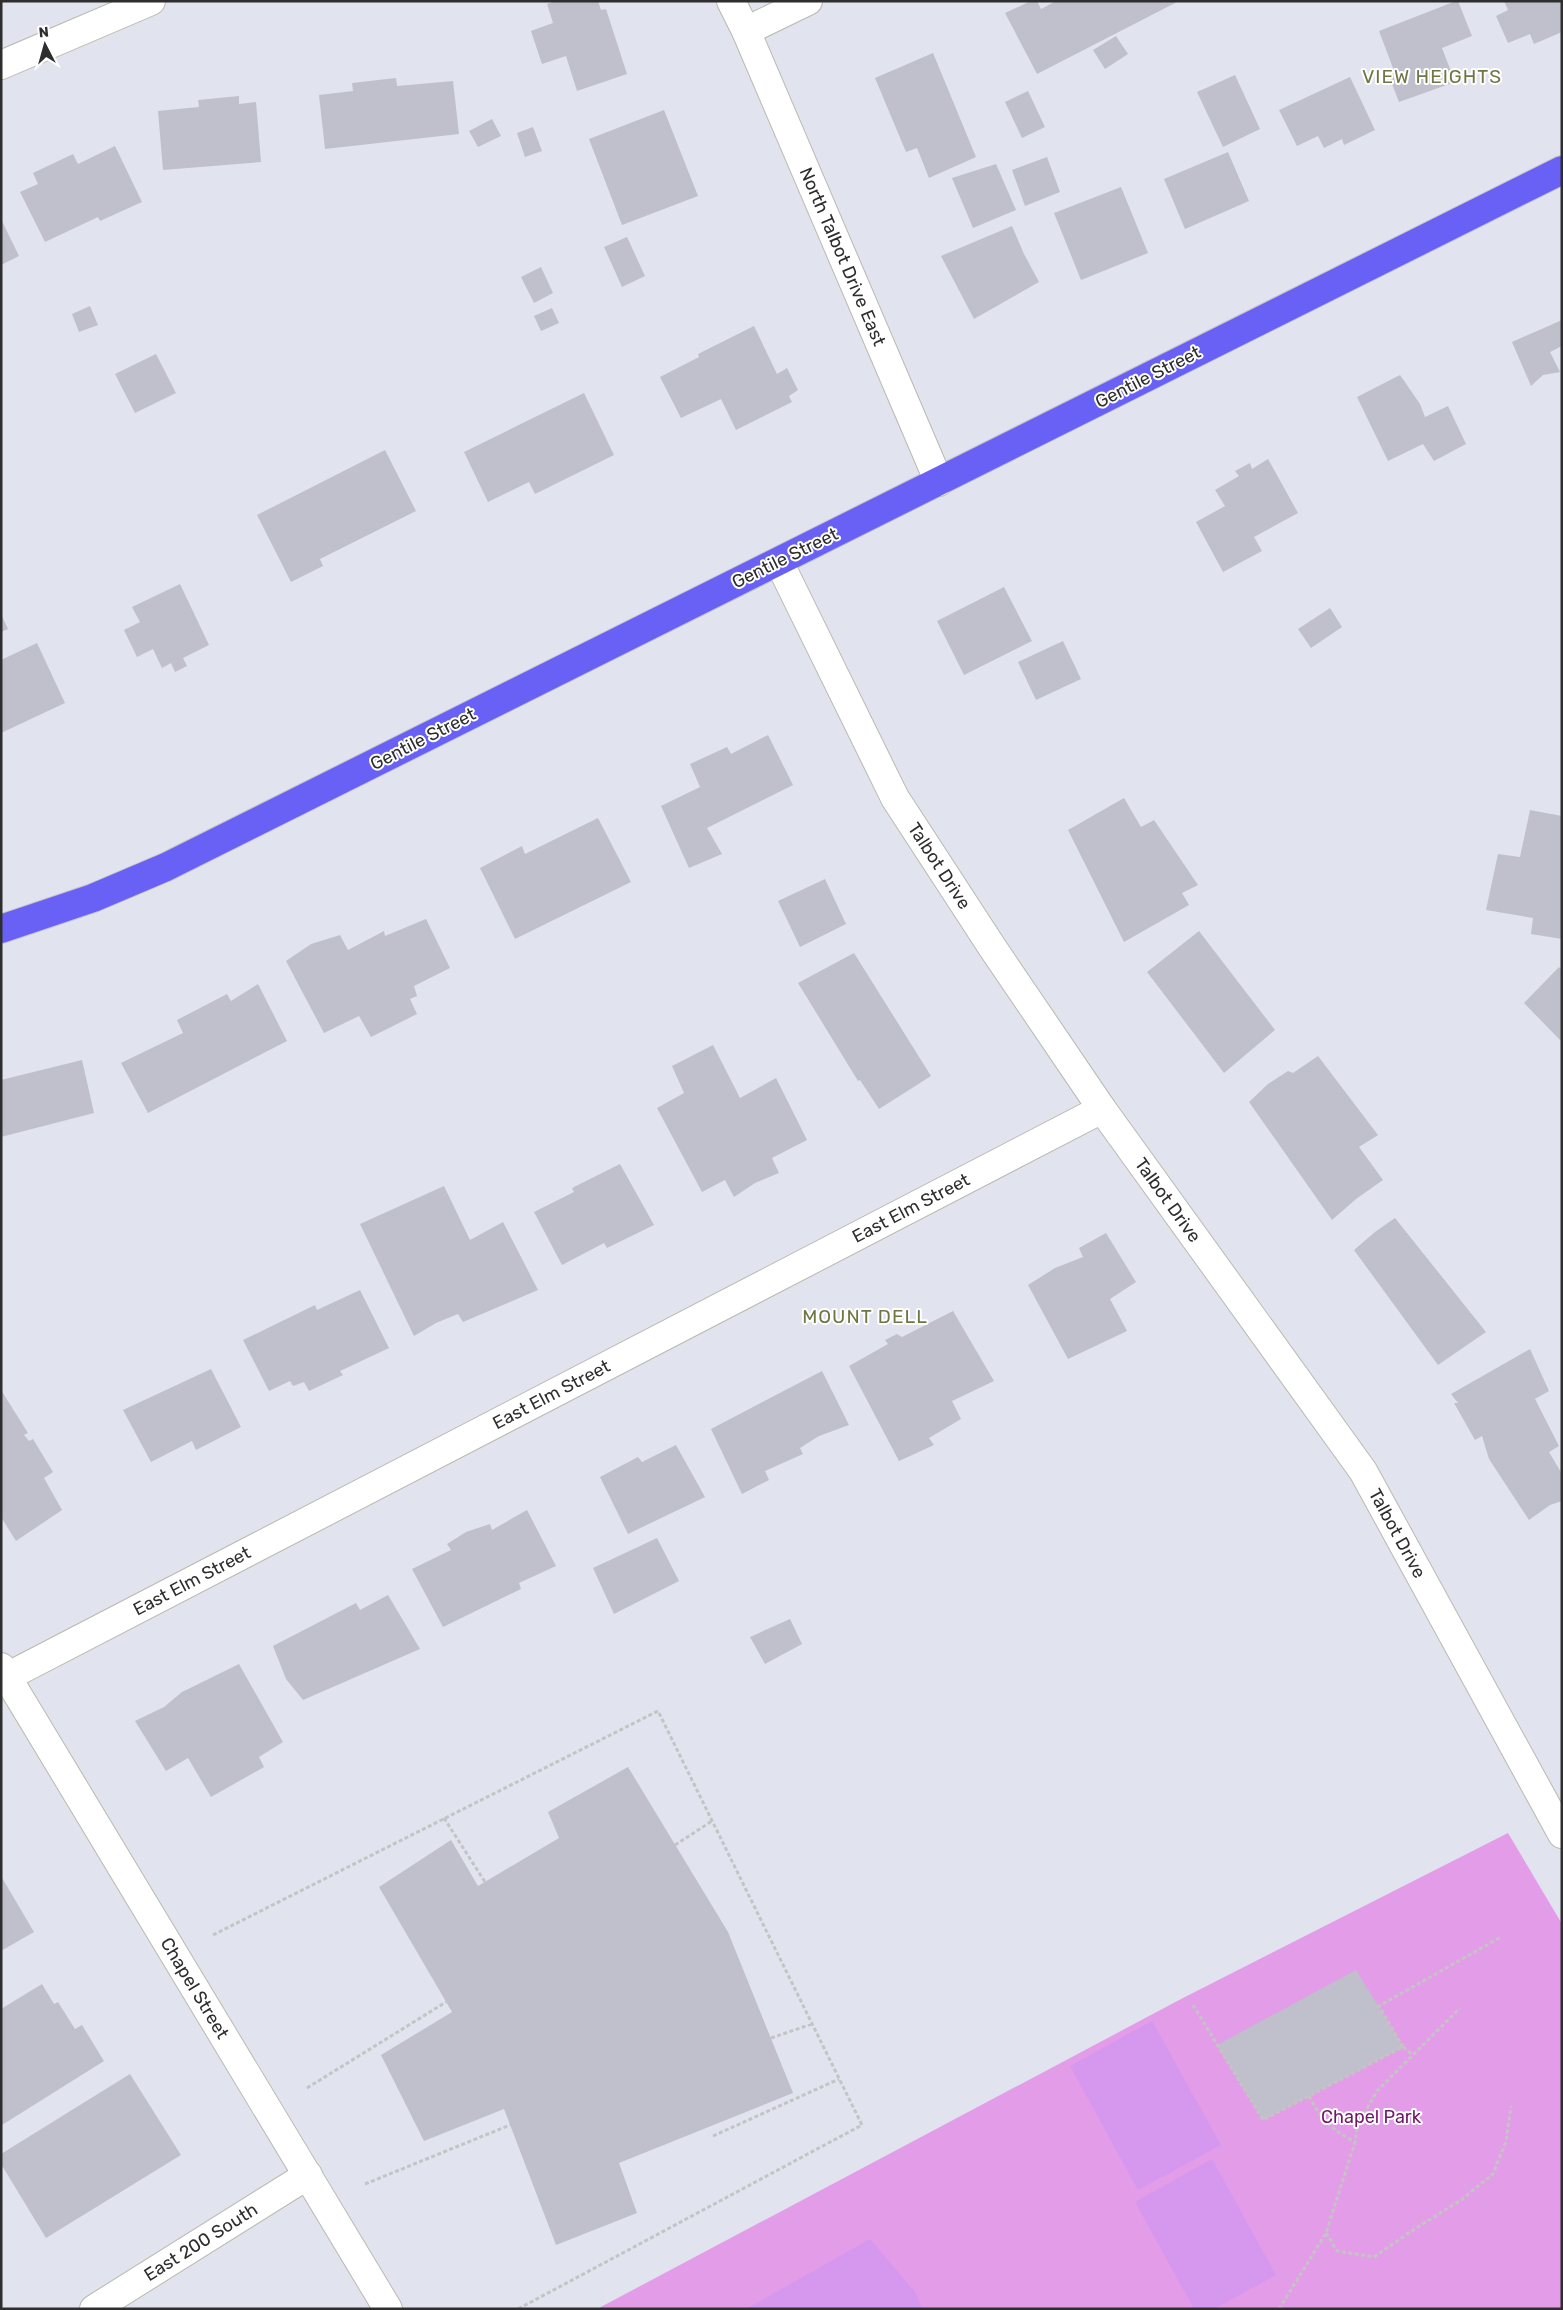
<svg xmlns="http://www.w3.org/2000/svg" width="1563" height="2310" font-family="Rubik,sans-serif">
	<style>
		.green { fill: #e39ce7 }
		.pitch { fill: #d698ee }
		.building { fill: #bfc0cb }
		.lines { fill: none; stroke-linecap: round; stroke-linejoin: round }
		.minor-casing { stroke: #b9baae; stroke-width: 30 }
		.major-casing { stroke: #c4c4c4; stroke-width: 30 }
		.path { stroke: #c4c4c4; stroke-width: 3; stroke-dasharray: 4 2.5; stroke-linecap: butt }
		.minor { stroke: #fff; stroke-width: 28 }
		.major { stroke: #6960f5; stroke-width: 28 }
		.labels { text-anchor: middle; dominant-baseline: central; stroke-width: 4; stroke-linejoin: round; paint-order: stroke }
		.street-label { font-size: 18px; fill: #2e2e2e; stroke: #fff }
		.park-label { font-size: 18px; fill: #701968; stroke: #fff }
		.neighbourhood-label { font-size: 19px; letter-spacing: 1px; fill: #707646; stroke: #fff }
	</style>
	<rect width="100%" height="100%" fill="#e1e3ef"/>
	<!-- green -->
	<path class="green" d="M 1508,1833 L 1562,1924 L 1562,2309 L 597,2309 L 1183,1998 Z"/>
	<!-- pitch -->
	<path class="pitch" d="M 1152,2021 L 1221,2145 L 1138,2190 L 1070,2066 Z
		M 1212,2159 L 1276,2275 L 1214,2309 L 1194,2309 L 1135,2202 Z
		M 870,2239 L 916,2293 L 922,2309 L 746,2309 Z"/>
	<!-- building -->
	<path class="building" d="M 556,1 L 598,1 L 601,10 L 606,9 L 627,74 L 577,91 L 566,56 L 542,64 L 531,31 L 553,23 L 547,4 Z
		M 1031,1 L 1037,1 L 1041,9 L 1056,1 L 1179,1 L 1037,74 L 1005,13 Z
		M 1456,1 L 1458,1 L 1472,36 L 1442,48 L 1455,82 L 1399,102 L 1387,71 L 1393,68 L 1379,31 Z
		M 1504,1 L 1562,1 L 1562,32 L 1534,44 L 1530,34 L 1508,43 L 1496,16 L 1508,10 Z
		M 1116,36 L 1128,54 L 1105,69 L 1093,50 Z
		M 933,53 L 976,157 L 929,178 L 917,148 L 906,152 L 875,78 Z
		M 1235,75 L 1260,129 L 1223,147 L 1197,92 Z
		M 1350,77 L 1375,130 L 1344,145 L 1342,139 L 1324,148 L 1318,136 L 1297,146 L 1279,110 Z
		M 396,78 L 397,86 L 453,81 L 459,134 L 325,149 L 319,95 L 353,91 L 352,83 Z
		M 1028,91 L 1045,127 L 1022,138 L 1005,102 Z
		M 239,96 L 239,104 L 256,102 L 261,162 L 163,170 L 158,111 L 199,107 L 198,100 Z
		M 664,110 L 698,196 L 622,225 L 589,139 Z
		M 492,119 L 501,136 L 478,147 L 469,131 Z
		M 533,127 L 542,151 L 525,157 L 517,133 Z
		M 115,146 L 142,202 L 100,221 L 98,217 L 45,242 L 20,192 L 38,184 L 33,173 L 73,154 L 78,164 Z
		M 1228,152 L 1249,201 L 1185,229 L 1164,179 Z
		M 1047,157 L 1060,192 L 1025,206 L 1012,170 Z
		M 996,164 L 1016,210 L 973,228 L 952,178 Z
		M 1121,187 L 1148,253 L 1081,280 L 1054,213 Z
		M 1,219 L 19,256 L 1,265 Z
		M 1012,226 L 1024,254 L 1039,282 L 974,319 L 941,256 Z
		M 627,237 L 645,276 L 622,287 L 604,247 Z
		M 541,267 L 553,293 L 534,303 L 521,277 Z
		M 90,306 L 98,325 L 79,332 L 72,314 Z
		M 552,308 L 559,323 L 541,331 L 534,316 Z
		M 1562,320 L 1562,346 L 1550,352 L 1560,372 L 1543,375 L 1531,386 L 1512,342 Z
		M 754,326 L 777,374 L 787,368 L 798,390 L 789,396 L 792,402 L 736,430 L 721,399 L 681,418 L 660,377 L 699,357 L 698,354 Z
		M 156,354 L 176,393 L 135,413 L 115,374 Z
		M 1400,375 L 1420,404 L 1425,417 L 1448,406 L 1466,444 L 1434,461 L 1423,444 L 1388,461 L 1357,397 Z
		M 584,393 L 614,455 L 535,494 L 529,482 L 488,502 L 464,452 Z
		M 385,450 L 416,511 L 320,559 L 323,566 L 291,582 L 257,515 Z
		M 1268,459 L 1298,513 L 1254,537 L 1262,551 L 1223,572 L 1196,522 L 1225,506 L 1215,490 L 1239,476 L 1235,471 L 1250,463 L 1252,469 Z
		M 180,584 L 209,645 L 183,658 L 187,666 L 175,672 L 171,663 L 162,668 L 153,649 L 137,657 L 124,630 L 140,622 L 132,607 Z
		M 1004,587 L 1032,641 L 964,675 L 937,621 Z
		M 1330,608 L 1342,627 L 1311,648 L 1298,629 Z
		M 1,614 L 8,629 L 1,632 Z
		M 1063,641 L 1081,679 L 1036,700 L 1018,662 Z
		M 37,643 L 65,703 L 1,733 L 1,660 Z
		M 768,735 L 793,785 L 707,828 L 722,854 L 689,868 L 661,806 L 700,787 L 690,764 L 727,747 L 731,754 Z
		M 1124,798 L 1141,827 L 1154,820 L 1198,885 L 1182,893 L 1189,905 L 1124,942 L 1068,830 Z
		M 1530,810 L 1562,816 L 1562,939 L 1531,934 L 1533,918 L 1486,910 L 1498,854 L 1520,857 Z
		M 598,818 L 631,882 L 515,939 L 480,868 L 522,846 L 525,854 Z
		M 825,879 L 846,924 L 800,947 L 778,901 Z
		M 426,919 L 450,968 L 414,986 L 417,996 L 410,999 L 417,1014 L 371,1037 L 359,1016 L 324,1033 L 286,961 L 311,944 L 340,935 L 348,950 L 384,931 L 385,936 Z
		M 1199,931 L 1275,1030 L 1224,1073 L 1147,972 Z
		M 854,953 L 931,1076 L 879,1109 L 860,1080 L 858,1081 L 798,983 Z
		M 1559,967 L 1562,970 L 1562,1042 L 1524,1003 Z
		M 258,984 L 287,1041 L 148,1113 L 121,1063 L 183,1033 L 177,1020 L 227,994 L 231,1001 Z
		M 713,1045 L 740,1098 L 776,1078 L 807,1140 L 772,1158 L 779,1173 L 755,1183 L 734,1197 L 725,1180 L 702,1192 L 657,1108 L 684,1093 L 672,1066 Z
		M 1318,1056 L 1378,1135 L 1359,1147 L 1383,1180 L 1356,1199 L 1332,1220 L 1249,1102 L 1268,1084 L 1288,1071 L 1293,1073 Z
		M 82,1060 L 94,1113 L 1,1137 L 1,1080 Z
		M 620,1164 L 654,1225 L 607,1248 L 604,1243 L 562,1265 L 534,1212 L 574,1192 L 572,1188 Z
		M 444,1186 L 470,1240 L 503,1222 L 538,1290 L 463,1322 L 458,1314 L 436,1323 L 414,1336 L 360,1224 Z
		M 1395,1218 L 1486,1332 L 1438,1365 L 1354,1250 L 1375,1232 Z
		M 1106,1233 L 1136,1282 L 1110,1299 L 1127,1331 L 1068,1359 L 1028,1285 L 1055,1268 L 1083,1257 L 1079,1248 Z
		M 360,1290 L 389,1348 L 340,1371 L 343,1375 L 309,1391 L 304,1382 L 293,1386 L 290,1381 L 269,1391 L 243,1340 L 315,1305 L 317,1310 Z
		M 953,1311 L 994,1381 L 952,1401 L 961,1419 L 929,1438 L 934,1445 L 899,1461 L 849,1366 L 888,1344 L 885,1340 L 897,1334 L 902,1337 Z
		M 1530,1349 L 1549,1391 L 1535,1399 L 1559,1446 L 1549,1452 L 1562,1474 L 1562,1501 L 1550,1505 L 1529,1520 L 1489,1459 L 1482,1436 L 1475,1440 L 1454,1403 L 1458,1403 L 1451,1394 Z
		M 211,1369 L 241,1427 L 196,1450 L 192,1441 L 151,1462 L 123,1410 Z
		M 822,1371 L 849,1425 L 819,1436 L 800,1448 L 803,1454 L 765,1471 L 769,1480 L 742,1494 L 711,1429 Z
		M 1,1390 L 28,1433 L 24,1435 L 29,1441 L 33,1439 L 53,1472 L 44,1478 L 62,1510 L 16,1541 L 1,1517 Z
		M 676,1445 L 705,1497 L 628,1534 L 600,1477 L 638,1457 L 642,1462 Z
		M 527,1510 L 556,1566 L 519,1583 L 521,1589 L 443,1627 L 412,1569 L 451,1550 L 447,1544 L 466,1532 L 490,1524 L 492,1530 Z
		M 657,1538 L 679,1581 L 614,1614 L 593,1568 Z
		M 388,1595 L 420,1649 L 303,1700 L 286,1679 L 273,1646 L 356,1603 L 360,1610 Z
		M 790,1619 L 802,1644 L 765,1664 L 750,1637 Z
		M 239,1664 L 283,1742 L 259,1757 L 264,1767 L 211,1797 L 188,1758 L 166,1771 L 135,1721 L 164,1707 L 182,1692 Z
		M 628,1767 L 728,1932 L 793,2093 L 619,2163 L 637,2213 L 556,2245 L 504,2109 L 424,2141 L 381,2055 L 452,2012 L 379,1887 L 451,1840 L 478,1886 L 559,1838 L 548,1812 Z
		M 1,1876 L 34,1932 L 1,1951 Z
		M 1356,1970 L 1403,2047 L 1263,2120 L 1217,2045 Z
		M 42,1984 L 54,2004 L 58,2002 L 75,2029 L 82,2025 L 104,2061 L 2,2125 L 1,2009 Z
		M 130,2074 L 181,2155 L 46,2238 L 1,2164 L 1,2154 Z"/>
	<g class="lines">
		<!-- minor casing -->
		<g class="minor-casing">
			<g id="minor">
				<path id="s1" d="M 731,1 L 746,31 L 939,482"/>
				<path d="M 746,31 L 808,1"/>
				<path d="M 1,65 L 151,1"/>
				<path id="s2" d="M 779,562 L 895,798 L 992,947 L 1102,1109 L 1363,1471 L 1562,1834"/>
				<path id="s3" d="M 1,1667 L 388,2309"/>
				<path id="s4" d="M 1,1680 L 1102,1109"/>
				<path id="s5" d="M 94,2309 L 308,2175"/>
			</g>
		</g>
		<!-- major casing -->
		<g class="major-casing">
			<path id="major" d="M 1,929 L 93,898 L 166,867 L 1562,170"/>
		</g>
		<!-- path -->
		<path class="path" d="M 444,1818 L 485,1882
			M 675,1845 L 712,1821
			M 213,1935 L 658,1711 L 862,2125 L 518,2309
			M 1193,2005 L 1263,2120 L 1403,2047 L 1413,2055
			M 771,2038 L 812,2024
			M 1403,2047 L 1379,2006 L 1501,1937
			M 307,2088 L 446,2002
			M 1309,2096 C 1321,2119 1332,2130 1355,2142
			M 713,2136 L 839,2079
			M 365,2184 L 510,2125
			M 1326,2233 L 1337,2251 L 1374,2257 L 1410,2232 L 1461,2200 L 1493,2174 L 1506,2141 L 1511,2106
			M 1279,2309 L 1326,2233 L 1355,2142 L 1358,2124 L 1377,2091 L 1460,2008"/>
		<!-- minor -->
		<use href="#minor" class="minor"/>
		<!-- major -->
		<use href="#major" class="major"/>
	</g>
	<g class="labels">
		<!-- street labels -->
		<g class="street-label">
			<text stroke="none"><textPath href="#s1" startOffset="279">North Talbot Drive East</textPath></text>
			<text transform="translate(1148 377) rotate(-27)">Gentile Street</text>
			<text transform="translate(785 558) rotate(-26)">Gentile Street</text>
			<text transform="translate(423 739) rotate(-27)">Gentile Street</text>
			<text stroke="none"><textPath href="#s2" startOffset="344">Talbot Drive</textPath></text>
			<text stroke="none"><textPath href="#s2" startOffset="749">Talbot Drive</textPath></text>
			<text stroke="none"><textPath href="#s4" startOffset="1025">East Elm Street</textPath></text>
			<text stroke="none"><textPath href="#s4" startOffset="620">East Elm Street</textPath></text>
			<text stroke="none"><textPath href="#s2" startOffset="1154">Talbot Drive</textPath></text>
			<text stroke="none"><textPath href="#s4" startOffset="215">East Elm Street</textPath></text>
			<text stroke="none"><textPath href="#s3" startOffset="375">Chapel Street</textPath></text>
			<text stroke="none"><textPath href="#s5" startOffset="126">East 200 South</textPath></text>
		</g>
		<!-- park labels -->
		<g class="park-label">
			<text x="1371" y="2117">Chapel Park</text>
		</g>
		<!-- neighbourhood labels -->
		<g class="neighbourhood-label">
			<text x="1432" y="76">VIEW HEIGHTS</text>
			<text x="865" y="1316">MOUNT DELL</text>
		</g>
	</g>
	<!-- border -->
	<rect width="1563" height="2310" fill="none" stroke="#2e2e2e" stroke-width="5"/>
	<!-- north arrow -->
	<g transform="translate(45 45) rotate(354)" stroke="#ffffff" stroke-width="4" paint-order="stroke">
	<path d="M0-4L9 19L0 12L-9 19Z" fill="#2e2e2e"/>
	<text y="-8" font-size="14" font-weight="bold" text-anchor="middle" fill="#2e2e2e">N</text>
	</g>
</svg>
